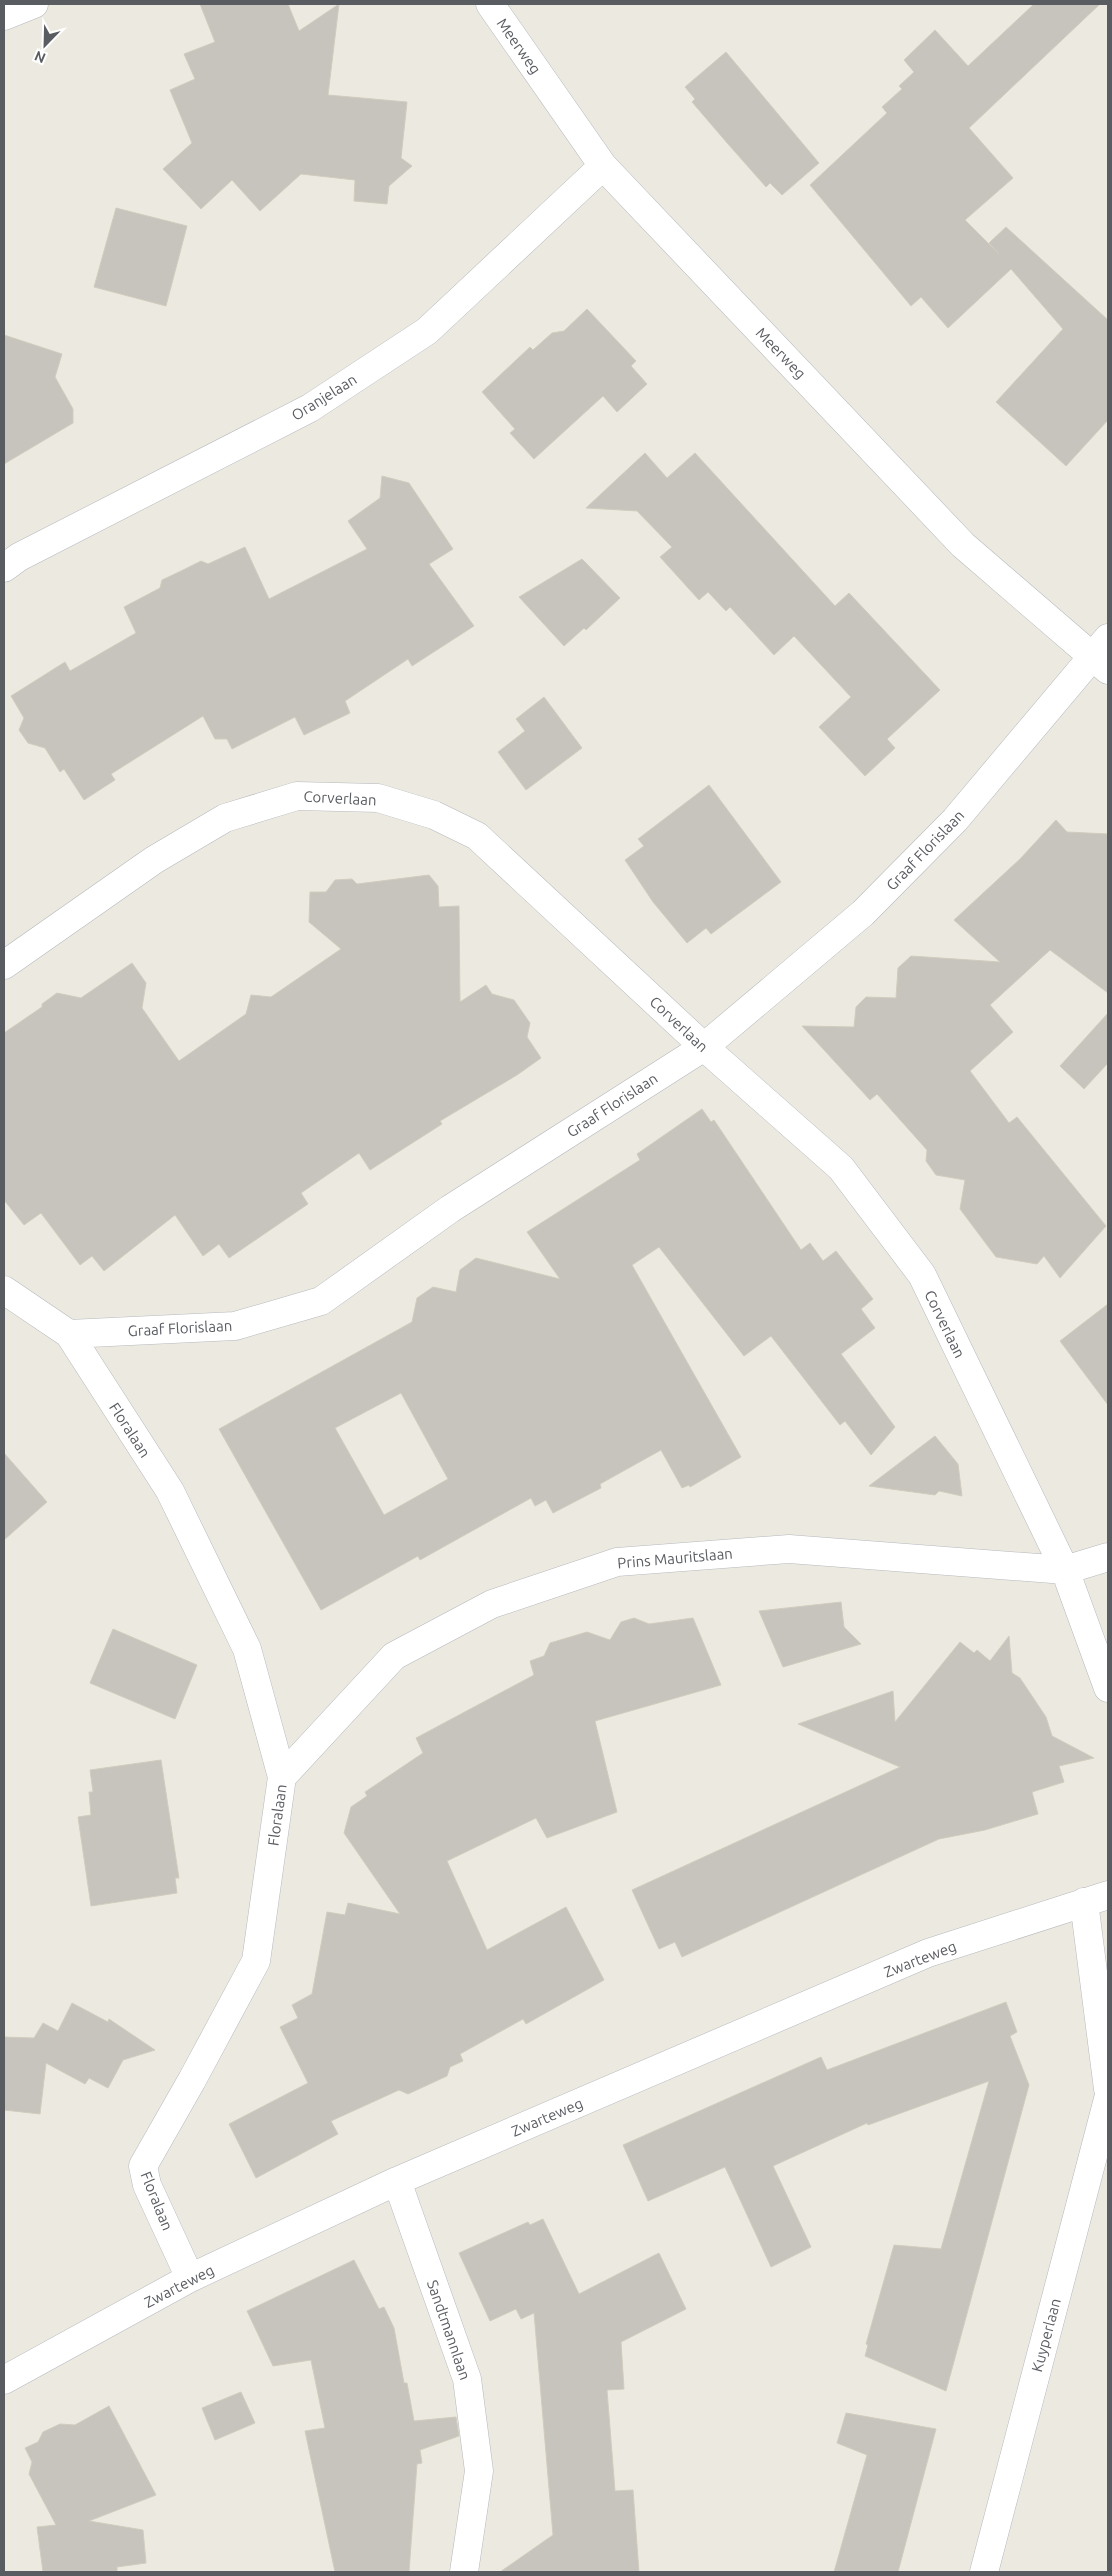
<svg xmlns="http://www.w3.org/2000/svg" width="1112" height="2576" font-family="Ubuntu,sans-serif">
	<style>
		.building { fill: #c7c4bd; stroke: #d1ccbe; fill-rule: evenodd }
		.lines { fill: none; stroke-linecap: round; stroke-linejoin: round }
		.street-casing { stroke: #b6b8bd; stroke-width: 29 }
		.street { stroke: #fff; stroke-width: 28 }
		.labels { text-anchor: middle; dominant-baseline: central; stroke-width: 4; stroke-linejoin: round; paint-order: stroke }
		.street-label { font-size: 15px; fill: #595c61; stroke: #fff }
	</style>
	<rect width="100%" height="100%" fill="#eceae0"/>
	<!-- building -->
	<path class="building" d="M 200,4 L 288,4 L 299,31 L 339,4 L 328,95 L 407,102 L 401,158 L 412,166 L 389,186 L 387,204 L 354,201 L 355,180 L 301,174 L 260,211 L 232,180 L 201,209 L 163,169 L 192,143 L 170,90 L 195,79 L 184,54 L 215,42 Z
		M 1034,4 L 1100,4 L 969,128 L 1013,178 L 965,220 L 999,254 L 989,243 L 1006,227 L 1108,320 L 1108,420 L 1066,466 L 996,402 L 1063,329 L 1011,269 L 948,328 L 921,297 L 911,306 L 810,185 L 887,113 L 882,107 L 902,89 L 899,86 L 914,72 L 904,60 L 935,30 L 968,66 Z
		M 726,52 L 819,163 L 782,195 L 770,183 L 766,187 L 728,144 L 692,102 L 695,99 L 685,87 Z
		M 116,208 L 187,226 L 166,306 L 94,287 Z
		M 587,309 L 636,361 L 631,366 L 647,384 L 617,412 L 603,396 L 534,459 L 510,433 L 515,429 L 482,392 L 530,347 L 533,350 L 552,333 L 564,331 Z
		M 4,335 L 62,354 L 55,377 L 73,409 L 73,423 L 4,464 Z
		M 645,453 L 667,478 L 695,453 L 835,606 L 849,593 L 940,690 L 887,739 L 895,748 L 865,776 L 819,727 L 851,697 L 794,636 L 774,655 L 730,607 L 726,611 L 708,592 L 699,600 L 660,557 L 672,547 L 637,511 L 586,508 Z
		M 382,476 L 409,483 L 453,549 L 429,564 L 474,626 L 412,666 L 408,659 L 345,701 L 350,713 L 304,735 L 295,717 L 232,749 L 227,739 L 215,739 L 203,716 L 111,774 L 115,780 L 84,800 L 64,769 L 60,772 L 45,748 L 28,743 L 19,730 L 24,718 L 11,696 L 65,662 L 70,671 L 136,633 L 124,607 L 160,588 L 162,580 L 181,571 L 201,561 L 208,564 L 245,547 L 269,599 L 367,549 L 348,521 L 380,498 Z
		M 582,559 L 620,598 L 586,630 L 584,628 L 564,646 L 519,597 Z
		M 544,697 L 582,748 L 526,790 L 498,752 L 525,731 L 516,719 Z
		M 709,785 L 781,882 L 711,934 L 706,928 L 687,943 L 653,902 L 625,860 L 644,846 L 638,839 Z
		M 1056,820 L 1067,832 L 1108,834 L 1108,993 L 1050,950 L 990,1005 L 1013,1032 L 970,1071 L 1009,1123 L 1017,1117 L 1106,1226 L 1060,1278 L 1044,1256 L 1037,1264 L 996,1257 L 960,1209 L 965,1180 L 936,1175 L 926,1161 L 927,1150 L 877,1094 L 870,1100 L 802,1026 L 854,1027 L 856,1007 L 866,997 L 896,998 L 898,968 L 911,956 L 1000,962 L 954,920 L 1020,859 Z
		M 429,875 L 438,886 L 439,907 L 459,906 L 460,1002 L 486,985 L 492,994 L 514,1000 L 530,1023 L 527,1037 L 541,1058 L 517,1075 L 440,1121 L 442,1124 L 370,1170 L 359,1153 L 301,1193 L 308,1204 L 229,1258 L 219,1244 L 203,1256 L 175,1215 L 104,1271 L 92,1256 L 80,1265 L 41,1213 L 24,1225 L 4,1200 L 4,1033 L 42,1007 L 42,1004 L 57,993 L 81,998 L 132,963 L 146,983 L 142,1008 L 179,1061 L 246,1014 L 251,995 L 271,997 L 341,949 L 309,922 L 310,892 L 326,892 L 335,880 L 352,879 L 357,884 Z
		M 1108,1013 L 1108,1063 L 1084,1089 L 1060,1066 Z
		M 702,1109 L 711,1122 L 714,1120 L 801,1250 L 810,1243 L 823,1261 L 836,1251 L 873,1299 L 861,1309 L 875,1328 L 841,1354 L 895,1427 L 871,1455 L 845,1421 L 840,1425 L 771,1336 L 744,1356 L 659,1247 L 632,1265 L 741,1457 L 690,1487 L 689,1485 L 682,1488 L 661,1450 L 600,1484 L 601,1488 L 553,1513 L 546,1500 L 535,1506 L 531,1498 L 420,1560 L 418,1556 L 321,1610 L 219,1429 L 412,1322 L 417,1298 L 433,1287 L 456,1292 L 460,1270 L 476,1258 L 560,1279 L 527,1232 L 640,1160 L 637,1154 ZM 401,1393 L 448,1479 L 384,1515 L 335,1428 Z
		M 1108,1304 L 1108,1405 L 1060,1341 Z
		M 935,1436 L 958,1464 L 962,1496 L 939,1491 L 935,1495 L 869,1486 Z
		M 4,1453 L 47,1502 L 4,1540 Z
		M 841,1602 L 844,1627 L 861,1644 L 783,1667 L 759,1611 Z
		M 634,1618 L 649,1624 L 693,1618 L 721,1685 L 595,1721 L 617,1812 L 547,1838 L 536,1818 L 447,1861 L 487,1950 L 566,1907 L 604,1980 L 526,2024 L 523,2019 L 460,2054 L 463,2061 L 450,2067 L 447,2076 L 408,2094 L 399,2090 L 331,2121 L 338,2134 L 256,2178 L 229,2124 L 308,2083 L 280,2027 L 298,2018 L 292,2005 L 312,1994 L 327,1912 L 345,1915 L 348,1903 L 400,1914 L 344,1833 L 351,1807 L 367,1796 L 365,1792 L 423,1753 L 416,1738 L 534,1675 L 530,1661 L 544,1656 L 550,1643 L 587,1632 L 610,1640 L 621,1622 Z
		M 113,1629 L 197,1665 L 175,1719 L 90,1683 Z
		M 1009,1636 L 1012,1673 L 1020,1678 L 1046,1717 L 1052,1736 L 1094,1758 L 1059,1766 L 1064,1782 L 1032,1792 L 1038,1814 L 985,1830 L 939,1839 L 682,1957 L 675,1942 L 659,1949 L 632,1890 L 900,1767 L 798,1724 L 893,1691 L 895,1722 L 960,1642 L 974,1653 L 977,1650 L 990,1661 Z
		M 161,1760 L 179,1878 L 175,1878 L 177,1893 L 91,1906 L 78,1817 L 91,1815 L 89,1792 L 93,1792 L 90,1770 Z
		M 1006,2002 L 1017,2032 L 1010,2036 L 1029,2085 L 946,2391 L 865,2356 L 868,2345 L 866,2344 L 894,2245 L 941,2249 L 989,2081 L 868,2125 L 867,2123 L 773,2166 L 811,2247 L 771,2267 L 725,2167 L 648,2201 L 623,2145 L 821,2057 L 827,2070 Z
		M 72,2003 L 108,2022 L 109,2019 L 155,2050 L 123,2060 L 108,2088 L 89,2078 L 85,2084 L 46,2063 L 40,2114 L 4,2110 L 4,2037 L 34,2038 L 43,2023 L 58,2031 Z
		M 543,2219 L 579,2294 L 659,2253 L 686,2309 L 621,2342 L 624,2389 L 607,2390 L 615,2491 L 633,2490 L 639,2572 L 500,2572 L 553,2535 L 534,2313 L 521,2319 L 516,2309 L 490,2321 L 459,2253 L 528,2222 L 530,2225 Z
		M 354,2260 L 379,2309 L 384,2307 L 394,2328 L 404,2383 L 407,2383 L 414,2421 L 456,2417 L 459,2436 L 420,2450 L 422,2463 L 417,2464 L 409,2572 L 335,2572 L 305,2431 L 325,2428 L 311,2360 L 273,2366 L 247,2311 Z
		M 241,2392 L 255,2423 L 215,2440 L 202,2408 Z
		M 109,2406 L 156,2495 L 89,2521 L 143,2530 L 146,2563 L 117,2567 L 117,2572 L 43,2572 L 37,2527 L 56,2525 L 29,2474 L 32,2462 L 25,2448 L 38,2442 L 43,2432 L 60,2424 L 75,2425 Z
		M 846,2413 L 936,2429 L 898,2572 L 834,2572 L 867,2455 L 837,2443 Z"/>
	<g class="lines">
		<!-- street casing -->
		<g class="street-casing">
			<path id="street" d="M 490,4 L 603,166 L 963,545 L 1108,670
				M 4,16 L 34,4
				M 4,568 L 19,557 L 310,408 L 427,331 L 603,166
				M 4,965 L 154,860 L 225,818 L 297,796 L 378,798 L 434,815 L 477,836 L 704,1047 L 841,1168 L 922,1275 L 1065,1570 L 1108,1688
				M 4,1290 L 69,1334 L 235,1326 L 321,1301 L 450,1209 L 704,1047 L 863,913 L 955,820 L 1108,638
				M 69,1334 L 170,1491 L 247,1649 L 282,1777 L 256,1961 L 192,2080 L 143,2166 L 147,2185 L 190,2278
				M 282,1777 L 394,1656 L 492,1604 L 617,1562 L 789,1549 L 1065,1570 L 1108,1557
				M 1084,1902 L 1108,2089
				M 397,2181 L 467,2379 L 479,2471 L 464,2572
				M 4,2380 L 190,2278 L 397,2181 L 928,1953 L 1108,1895
				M 984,2572 L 1108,2099"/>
		</g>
		<!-- street -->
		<use href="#street" class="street"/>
	</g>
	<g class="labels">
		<!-- street labels -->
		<g class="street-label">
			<text transform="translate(519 46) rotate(55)">Meerweg</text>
			<text transform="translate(781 353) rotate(46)">Meerweg</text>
			<text transform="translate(324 397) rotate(-32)">Oranjelaan</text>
			<text transform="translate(340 798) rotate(3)">Corverlaan</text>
			<text transform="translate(925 850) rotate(-46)">Graaf Florislaan</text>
			<text transform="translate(679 1024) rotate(43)">Corverlaan</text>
			<text transform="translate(612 1105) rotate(-33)">Graaf Florislaan</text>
			<text transform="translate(945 1324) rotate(64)">Corverlaan</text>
			<text transform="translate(180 1328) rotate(-3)">Graaf Florislaan</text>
			<text transform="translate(130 1430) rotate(57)">Floralaan</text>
			<text transform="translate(675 1558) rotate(-5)">Prins Mauritslaan</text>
			<text transform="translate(277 1815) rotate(-82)">Floralaan</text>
			<text transform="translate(920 1959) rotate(-21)">Zwarteweg</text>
			<text transform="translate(547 2117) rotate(-23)">Zwarteweg</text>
			<text transform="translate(157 2201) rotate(68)">Floralaan</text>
			<text transform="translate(179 2286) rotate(-27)">Zwarteweg</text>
			<text transform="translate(449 2330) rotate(71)">Sandtmannlaan</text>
			<text transform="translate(1046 2335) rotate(-75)">Kuyperlaan</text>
		</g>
	</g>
	<!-- border -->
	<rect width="1112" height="2576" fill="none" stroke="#595c61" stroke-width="10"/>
	<!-- north arrow -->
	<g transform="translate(45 45) rotate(203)" stroke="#ffffff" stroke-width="4" paint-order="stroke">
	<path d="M0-4L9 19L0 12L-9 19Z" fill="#595c61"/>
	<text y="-8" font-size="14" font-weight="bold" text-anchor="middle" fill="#595c61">N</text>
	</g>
</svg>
